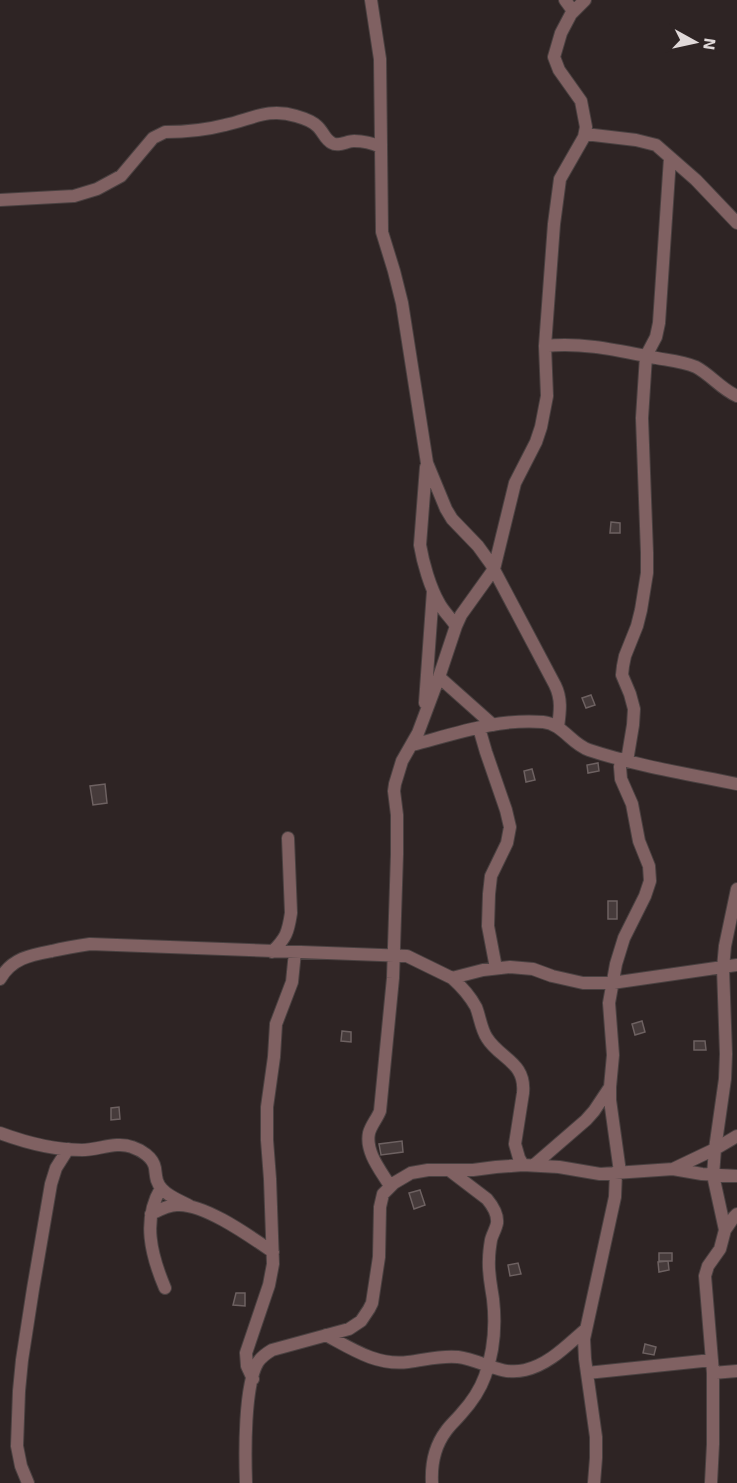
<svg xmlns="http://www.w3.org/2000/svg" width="737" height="1483" font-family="'Exo 2',sans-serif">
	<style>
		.building { fill: #463b3b; stroke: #6d6161; stroke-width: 1.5 }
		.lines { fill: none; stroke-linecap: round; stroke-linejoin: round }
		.minor-casing { stroke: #4a4141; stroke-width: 14 }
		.minor { stroke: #806162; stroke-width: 12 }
	</style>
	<rect width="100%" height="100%" fill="#2e2424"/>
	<!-- building -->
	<path class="building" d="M 611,522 L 620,523 L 620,533 L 610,533 Z
		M 591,695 L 595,705 L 586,708 L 582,698 Z
		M 598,763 L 599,771 L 588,773 L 587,765 Z
		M 532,769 L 535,780 L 526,782 L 524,771 Z
		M 105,784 L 107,803 L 93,805 L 90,786 Z
		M 608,901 L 617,901 L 617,919 L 608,919 Z
		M 642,1021 L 645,1032 L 635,1035 L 632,1024 Z
		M 342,1031 L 351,1032 L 351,1042 L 341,1041 Z
		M 694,1041 L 705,1041 L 706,1050 L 694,1050 Z
		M 119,1107 L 120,1119 L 111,1120 L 111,1108 Z
		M 402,1141 L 403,1152 L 381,1155 L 379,1144 Z
		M 420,1190 L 425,1205 L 414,1209 L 409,1193 Z
		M 659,1253 L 672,1253 L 672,1261 L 659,1261 Z
		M 668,1261 L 669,1270 L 659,1272 L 658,1262 Z
		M 518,1263 L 521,1274 L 510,1276 L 508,1265 Z
		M 236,1293 L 245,1293 L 245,1306 L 233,1305 Z
		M 645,1344 L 656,1347 L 654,1355 L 643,1353 Z"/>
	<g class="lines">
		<!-- minor casing -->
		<g class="minor-casing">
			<path id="minor" d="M 371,0 L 380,59 L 382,232 L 394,271 L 402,303 L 427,463 L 446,509 L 452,519 L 478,546 L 491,564 L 555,685 C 562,699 560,712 558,727
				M 565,0 L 573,11
				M 585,134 L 636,140 L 656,145 L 696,180 L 737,223
				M 0,200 L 74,196 L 97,189 L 121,176 L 153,138 L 165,132 C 184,132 206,130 225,125 C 250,120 268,107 296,116 C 303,118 312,121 317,126 C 323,131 325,140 332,143 C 338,147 347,141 354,141 C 363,141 372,143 381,147
				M 545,346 C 581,342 616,350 651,357 C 665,360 682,361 696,367 C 711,375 721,389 737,396
				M 426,467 L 420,545 C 423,563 430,587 439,603 C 443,611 451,618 456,626
				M 439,677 L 493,725
				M 425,703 L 433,591
				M 479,728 L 486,752 L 506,810 L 510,827 L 507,843 L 491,876 L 489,894 L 488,926 L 496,968
				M 412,745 C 454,734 499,718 543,722 C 563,724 571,744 589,750 C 637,766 688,774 737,784
				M 627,761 L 633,725 L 634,709 L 630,694 L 622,675 L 623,666 L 625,656 L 637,626 L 641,610 L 647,573 L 647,553 L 642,418 L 646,356 L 656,337 L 659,323 L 670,158
				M 272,952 C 286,938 288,933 291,913 L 288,838
				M 452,978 L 483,970 L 510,967 L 533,969 L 552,976 L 583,983 L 612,983 L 737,965
				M 0,979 C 12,958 31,955 52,951 C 65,948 77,946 90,944 L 407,956 L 452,978 C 461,986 470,996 476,1007 C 480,1017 481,1029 487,1038 C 500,1059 526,1062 523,1093 L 515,1144 L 519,1158 L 523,1165
				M 0,1133 C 27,1143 53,1150 82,1150 C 98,1150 117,1141 132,1147 C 141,1150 153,1157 155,1168 C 156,1176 156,1183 162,1189 C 169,1197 181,1201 190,1206
				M 534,1165 L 586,1120 L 594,1111 L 610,1087
				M 673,1169 L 715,1149 L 725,1079 L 726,1054 L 723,968 L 725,946 L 737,889
				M 620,1172 L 610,1100 L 610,1087 L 613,1055 L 609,1003 L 616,964 L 624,938 L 645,896 L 650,881 L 649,866 L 639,841 L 632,804 L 621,779 L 620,767 L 621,759
				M 390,1186 C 381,1171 365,1152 369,1133 C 371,1125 377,1119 380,1111 L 393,978 L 397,854 L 397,815 L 394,791 L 395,784 L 402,761 L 418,733 L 439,677 L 456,626 L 461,615 L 494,569 L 515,483 L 536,442 L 541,427 L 547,396 L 545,346 L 554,224 L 560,179 L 584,137 L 586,127 L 581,101 L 559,70 L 554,57 L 561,33 L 571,14 L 585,0
				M 161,1188 C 142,1220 151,1255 165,1288
				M 151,1214 C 159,1210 168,1205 177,1205 C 204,1203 251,1237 273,1252
				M 725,1230 L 734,1217 L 737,1214
				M 326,1335 C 352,1349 377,1366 408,1362 C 425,1360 441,1355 458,1357 C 482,1360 500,1376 525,1370 C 550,1364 567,1345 586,1329
				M 587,1373 L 712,1360
				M 713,1373 L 737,1371
				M 253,1379 L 247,1366 L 246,1353 L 269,1285 L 273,1264 L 270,1179 L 267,1140 L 267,1107 L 274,1057 L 276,1024 L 292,982 L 295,952
				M 28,1483 L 21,1466 L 17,1446 L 19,1391 L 22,1360 L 33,1289 L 51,1184 L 56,1168 L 68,1149
				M 246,1483 C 245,1455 244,1385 258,1362 C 262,1356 267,1353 272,1350 L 349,1329 L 361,1321 L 369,1309 L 372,1303 L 379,1257 L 380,1207 L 383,1194 L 394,1183 L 411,1173 L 428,1170 L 473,1170 L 496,1167 L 523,1165 L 559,1167 L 600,1174 L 673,1169 L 702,1174 L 737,1176
				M 432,1483 C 431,1464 434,1447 446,1431 C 450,1425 456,1420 461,1414 C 471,1403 480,1390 485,1376 C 494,1351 496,1325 493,1299 C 491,1285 488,1273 489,1259 C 489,1253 490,1246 491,1240 C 492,1235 496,1229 497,1223 C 498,1214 492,1205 487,1199 L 449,1170
				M 594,1483 L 596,1458 L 596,1437 L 585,1359 L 584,1339 L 615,1197 L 616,1172
				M 711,1483 L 713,1444 L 713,1373 L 705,1276 L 708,1266 L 720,1249 L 725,1230 L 713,1175 L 715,1149 L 737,1136"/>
		</g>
		<!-- minor -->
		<use href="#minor" class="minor"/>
	</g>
	<!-- north arrow -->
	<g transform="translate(695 42) rotate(98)" stroke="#2e2424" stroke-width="4.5" paint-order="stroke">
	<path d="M0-4.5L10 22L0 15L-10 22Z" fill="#e0d9d9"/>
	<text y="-9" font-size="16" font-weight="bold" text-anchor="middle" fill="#e0d9d9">N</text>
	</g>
</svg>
